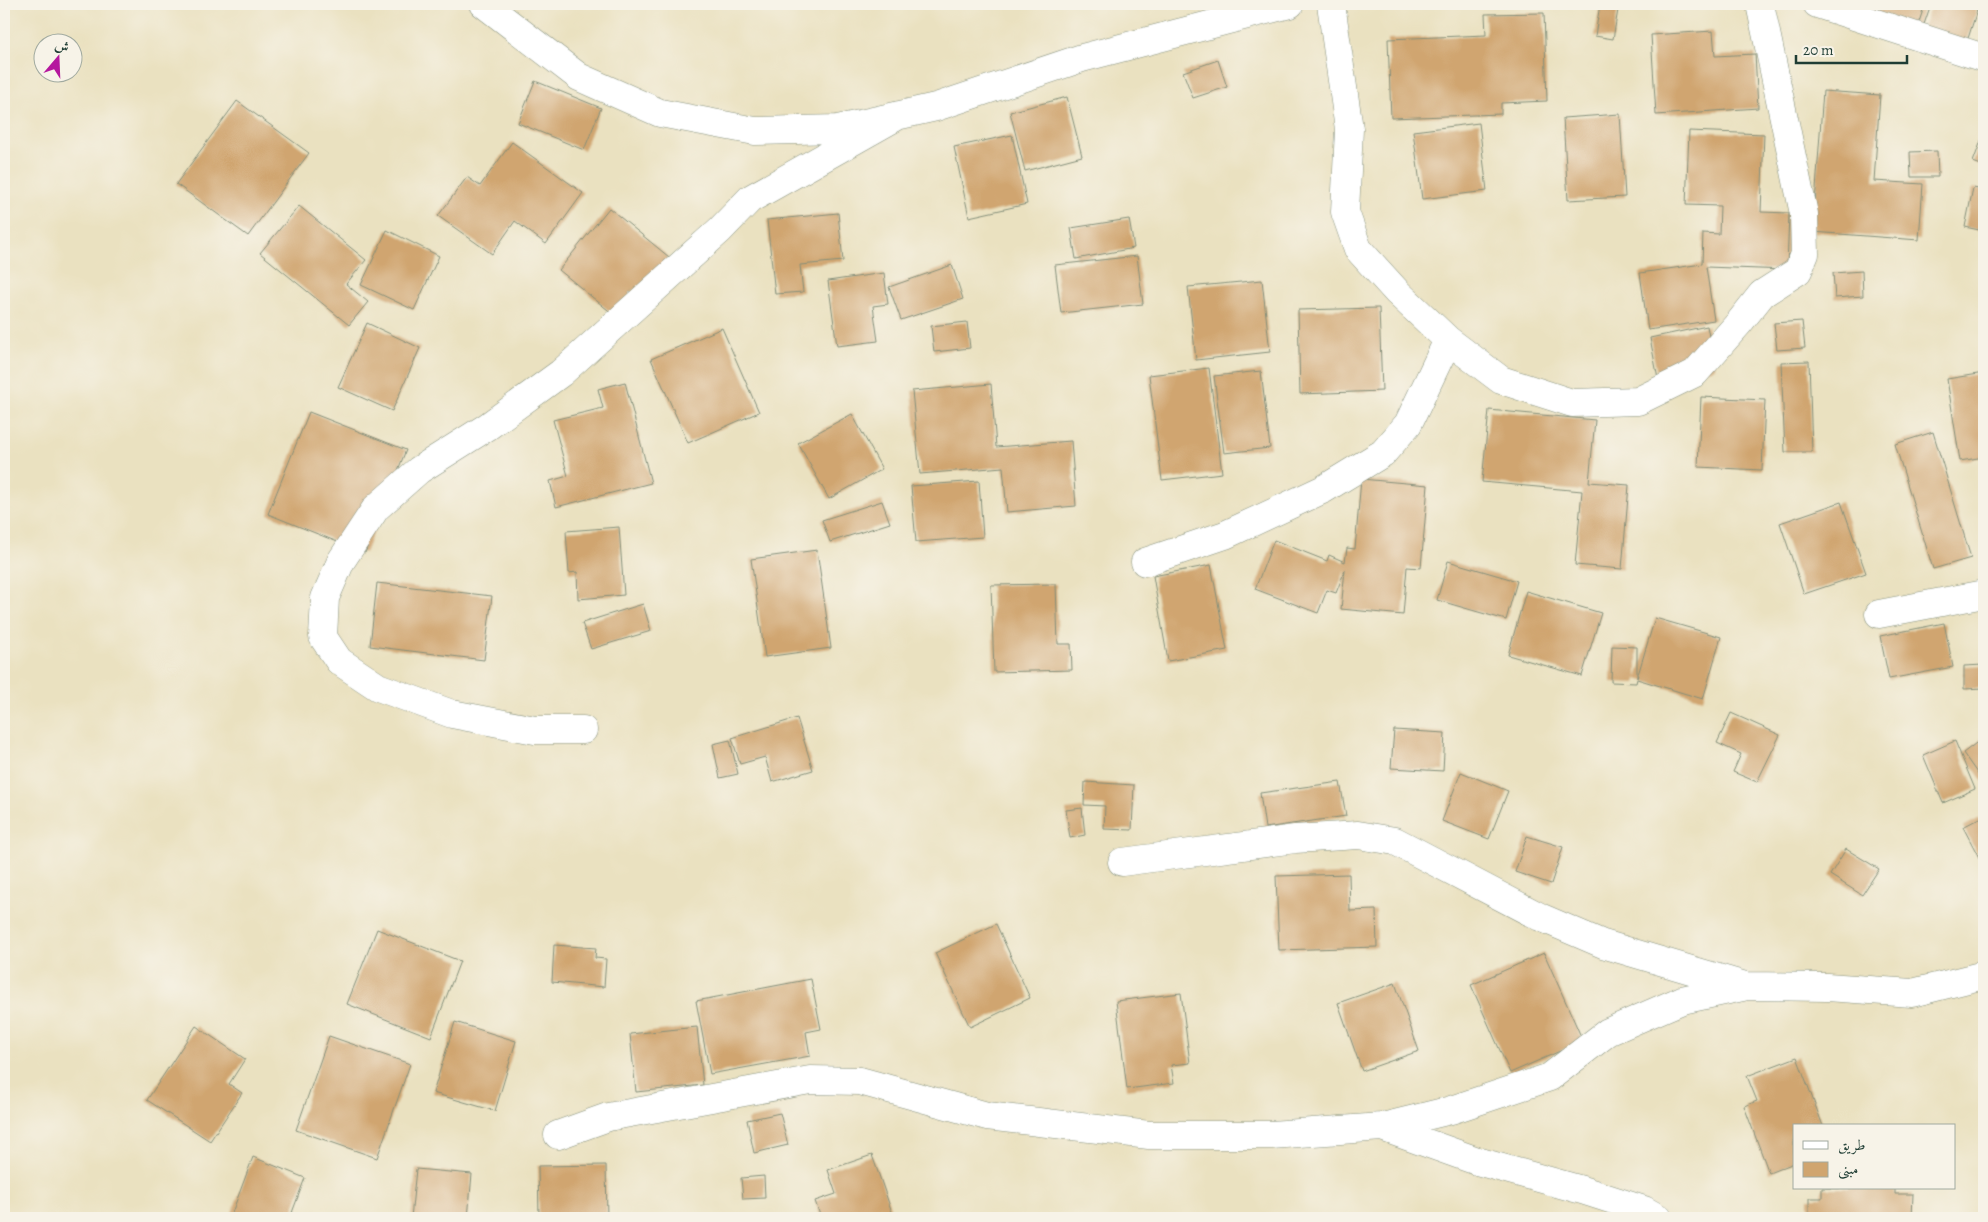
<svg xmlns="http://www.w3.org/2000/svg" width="1988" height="1222" font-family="Alegreya,Amiri,serif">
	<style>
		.building { fill: #d0a56f }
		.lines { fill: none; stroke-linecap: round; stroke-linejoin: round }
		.minor-casing { stroke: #848f7a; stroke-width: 29 }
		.minor { stroke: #fff; stroke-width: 28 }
	</style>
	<rect width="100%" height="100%" fill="#f7f3e8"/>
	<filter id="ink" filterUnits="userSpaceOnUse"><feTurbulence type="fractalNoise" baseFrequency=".02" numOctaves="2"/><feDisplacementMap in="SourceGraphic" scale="10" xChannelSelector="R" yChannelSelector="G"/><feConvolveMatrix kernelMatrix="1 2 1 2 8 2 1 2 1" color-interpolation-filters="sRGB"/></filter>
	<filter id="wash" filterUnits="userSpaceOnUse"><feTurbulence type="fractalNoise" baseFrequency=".0096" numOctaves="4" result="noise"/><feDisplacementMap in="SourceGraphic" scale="20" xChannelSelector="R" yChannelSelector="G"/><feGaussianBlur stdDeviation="1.12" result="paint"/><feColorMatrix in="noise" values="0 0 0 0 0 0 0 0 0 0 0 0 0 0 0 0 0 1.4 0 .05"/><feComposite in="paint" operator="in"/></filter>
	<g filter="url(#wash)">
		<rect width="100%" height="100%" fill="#eae1c0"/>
		<g id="blocks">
			<!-- building -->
			<path class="building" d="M 1600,4 L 1619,4 L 1613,39 L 1595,36 Z
				M 1862,4 L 1925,4 L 1914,37 L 1857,18 Z
				M 1931,4 L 1979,4 L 1964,51 L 1920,36 Z
				M 1544,13 L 1547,101 L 1501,103 L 1501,114 L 1391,118 L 1388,39 L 1486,35 L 1485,14 Z
				M 1713,31 L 1715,56 L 1755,54 L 1758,108 L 1656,115 L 1651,35 Z
				M 1218,60 L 1227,87 L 1193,98 L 1183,72 Z
				M 535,81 L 601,108 L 584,150 L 518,123 Z
				M 1823,91 L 1880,95 L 1874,181 L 1923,184 L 1919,240 L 1813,232 Z
				M 1067,97 L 1082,156 L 1025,171 L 1010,112 Z
				M 237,101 L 309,153 L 248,236 L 176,184 Z
				M 1620,114 L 1625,197 L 1568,200 L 1563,118 Z
				M 1479,123 L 1487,191 L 1422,199 L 1413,131 Z
				M 1689,131 L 1764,134 L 1761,212 L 1789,213 L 1787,270 L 1706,267 L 1714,320 L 1648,330 L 1640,273 L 1702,264 L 1703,233 L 1719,234 L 1720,206 L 1686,205 Z
				M 1984,133 L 1984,166 L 1973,162 Z
				M 1012,135 L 1027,204 L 969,217 L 954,147 Z
				M 512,142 L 583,193 L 546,244 L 515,221 L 492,254 L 438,216 L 467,177 L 480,186 Z
				M 1937,151 L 1938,177 L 1911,177 L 1910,152 Z
				M 1973,188 L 1984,190 L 1984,231 L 1965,227 Z
				M 299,206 L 366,260 L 346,284 L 368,302 L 349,325 L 260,253 Z
				M 609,208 L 669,257 L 619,319 L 559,270 Z
				M 838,213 L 843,261 L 800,265 L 803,292 L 775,294 L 767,220 Z
				M 1129,219 L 1134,248 L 1076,259 L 1071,228 Z
				M 387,230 L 439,256 L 414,310 L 361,285 Z
				M 1137,256 L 1143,304 L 1061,313 L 1055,265 Z
				M 952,265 L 963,299 L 901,320 L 889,287 Z
				M 1862,271 L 1863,296 L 1835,298 L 1833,273 Z
				M 884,273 L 888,304 L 873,306 L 878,341 L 837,346 L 828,281 Z
				M 1262,280 L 1270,352 L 1196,360 L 1188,287 Z
				M 1379,308 L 1382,391 L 1300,394 L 1298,310 Z
				M 1802,321 L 1805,348 L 1777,350 L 1774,323 Z
				M 967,322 L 970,348 L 934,352 L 931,326 Z
				M 367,323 L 420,348 L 392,411 L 338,387 Z
				M 1707,326 L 1715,368 L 1658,379 L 1650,338 Z
				M 722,328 L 759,412 L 688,443 L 651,359 Z
				M 1809,361 L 1812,452 L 1785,452 L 1781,362 Z
				M 1209,368 L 1222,473 L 1162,480 L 1149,375 Z
				M 1261,371 L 1270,448 L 1224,453 L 1214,376 Z
				M 1984,373 L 1984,457 L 1960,461 L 1947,379 Z
				M 625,382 L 651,483 L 556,507 L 550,481 L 568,476 L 553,420 L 603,408 L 598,389 Z
				M 991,384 L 996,447 L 1071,441 L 1076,506 L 1007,512 L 1003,467 L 920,474 L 912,391 Z
				M 1701,397 L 1765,400 L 1762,470 L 1698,467 Z
				M 1489,410 L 1595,420 L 1589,482 L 1629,485 L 1622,569 L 1575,565 L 1582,491 L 1482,482 Z
				M 309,412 L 406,450 L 365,553 L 268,514 Z
				M 852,414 L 882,469 L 829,499 L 798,443 Z
				M 1933,432 L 1971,558 L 1933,569 L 1895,444 Z
				M 1361,479 L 1428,485 L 1421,568 L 1407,567 L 1403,615 L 1341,609 L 1345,570 L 1336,593 L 1327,590 L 1318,613 L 1255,589 L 1274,540 L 1327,561 L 1329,555 L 1345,562 L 1347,548 L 1355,549 Z
				M 979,481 L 983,537 L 916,542 L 911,486 Z
				M 882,501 L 890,523 L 830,542 L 822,520 Z
				M 1841,502 L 1866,573 L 1804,594 L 1780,523 Z
				M 619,527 L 624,595 L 578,599 L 577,572 L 569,573 L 566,531 Z
				M 817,550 L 831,648 L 765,657 L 751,559 Z
				M 1448,561 L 1517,581 L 1506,620 L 1437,600 Z
				M 1211,565 L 1227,650 L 1168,661 L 1153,576 Z
				M 377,583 L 492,596 L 484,660 L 370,646 Z
				M 1056,584 L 1058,644 L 1071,644 L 1072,670 L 994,672 L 991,585 Z
				M 1526,591 L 1601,613 L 1582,676 L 1508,655 Z
				M 643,604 L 651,631 L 591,649 L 582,623 Z
				M 1655,618 L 1721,637 L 1703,699 L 1637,679 L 1636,683 L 1611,682 L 1612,646 L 1637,647 L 1637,678 Z
				M 1944,623 L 1953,667 L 1889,679 L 1880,636 Z
				M 1984,665 L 1984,688 L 1964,689 L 1964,666 Z
				M 1731,713 L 1780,735 L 1757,782 L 1733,772 L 1741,754 L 1717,743 Z
				M 797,718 L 813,770 L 772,782 L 765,757 L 740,764 L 732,738 Z
				M 1394,730 L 1445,733 L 1443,771 L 1391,768 Z
				M 1984,737 L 1984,783 L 1963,753 Z
				M 730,740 L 738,774 L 720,778 L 713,744 Z
				M 1955,741 L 1975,789 L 1943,803 L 1923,755 Z
				M 1461,772 L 1508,791 L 1489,839 L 1442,821 Z
				M 1085,782 L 1134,785 L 1132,830 L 1104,829 L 1105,806 L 1084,805 Z
				M 1340,782 L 1346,816 L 1265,828 L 1260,793 Z
				M 1082,808 L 1085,835 L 1070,838 L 1066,810 Z
				M 1984,816 L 1984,867 L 1963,827 Z
				M 1527,836 L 1563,847 L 1551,884 L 1515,872 Z
				M 1846,849 L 1879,869 L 1862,895 L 1830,875 Z
				M 1349,874 L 1350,911 L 1376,910 L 1377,947 L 1279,950 L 1276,876 Z
				M 996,924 L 1030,998 L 970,1027 L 935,953 Z
				M 377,929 L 460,961 L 431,1037 L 347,1004 Z
				M 554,945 L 596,948 L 595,958 L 606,959 L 604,987 L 552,982 Z
				M 1544,953 L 1583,1041 L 1510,1073 L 1471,985 Z
				M 811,979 L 821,1029 L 806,1032 L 810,1056 L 710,1074 L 696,1001 Z
				M 1395,983 L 1419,1051 L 1362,1071 L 1338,1003 Z
				M 1181,993 L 1190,1063 L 1171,1065 L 1174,1083 L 1127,1089 L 1116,1001 Z
				M 455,1022 L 516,1041 L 495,1111 L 433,1093 Z
				M 196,1026 L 245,1059 L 229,1084 L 242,1093 L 210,1141 L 147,1100 Z
				M 697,1027 L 703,1085 L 636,1092 L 630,1034 Z
				M 329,1036 L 410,1064 L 377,1158 L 296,1130 Z
				M 1797,1057 L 1823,1126 L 1794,1126 L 1794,1163 L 1769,1173 L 1744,1106 L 1757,1101 L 1747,1076 Z
				M 780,1113 L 788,1145 L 754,1153 L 747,1120 Z
				M 872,1155 L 894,1218 L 821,1218 L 815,1201 L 836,1194 L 828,1170 Z
				M 253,1157 L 305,1178 L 290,1218 L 230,1218 Z
				M 606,1165 L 607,1218 L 539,1218 L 538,1166 Z
				M 416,1169 L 472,1174 L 468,1218 L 411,1218 Z
				M 764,1176 L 765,1198 L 743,1199 L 741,1178 Z
				M 1822,1188 L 1895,1188 L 1895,1194 L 1913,1194 L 1912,1218 L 1809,1218 L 1809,1198 L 1822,1198 Z"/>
		</g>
	</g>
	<g filter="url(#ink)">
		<use href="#blocks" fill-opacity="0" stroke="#848f7a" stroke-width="1"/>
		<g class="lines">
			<!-- minor casing -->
			<g class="minor-casing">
				<path id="minor" d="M 484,4 L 579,77 L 660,113 L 755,131 L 838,129 L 936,107 L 1082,58 L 1290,4
					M 1331,4 L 1349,129 L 1345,212 L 1358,249 L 1397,292 L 1448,340 L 1501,380 L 1572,403 L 1638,401 L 1695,373 L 1739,323 L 1762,294 L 1798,271 L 1805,254 L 1804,214 L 1760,4
					M 1817,4 L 1984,58
					M 1145,562 L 1225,535 L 1324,489 L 1383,453 L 1408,424 L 1448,340
					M 1879,614 L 1984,594
					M 583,730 L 535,730 L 452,714 L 378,687 L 339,661 L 323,637 L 325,598 L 341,561 L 376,508 L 419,470 L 487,427 L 561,373 L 720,230 L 750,199 L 899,115
					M 1122,862 L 1295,839 L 1358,835 L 1395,841 L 1540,917 L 1603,944 L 1745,986
					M 1382,1127 L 1477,1161 L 1582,1190 L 1644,1210 L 1658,1218
					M 558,1135 L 608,1117 L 810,1080 L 860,1081 L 987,1116 L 1149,1135 L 1271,1135 L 1382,1127 L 1451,1110 L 1550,1077 L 1608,1032 L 1682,1000 L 1747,986 L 1827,987 L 1912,993 L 1984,975"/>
			</g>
			<!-- minor -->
			<use href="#minor" class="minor"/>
		</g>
	</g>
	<!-- margin -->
	<rect width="1988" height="1222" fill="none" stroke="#f7f3e8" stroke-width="20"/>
	<!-- legend -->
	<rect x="1793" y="1124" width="162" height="65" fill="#f7f3e8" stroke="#a1aaa0"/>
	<rect x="1803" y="1141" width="25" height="8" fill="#ffffff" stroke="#a1aaa0"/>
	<text x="1838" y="1150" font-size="15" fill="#1f3d34">طريق</text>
	<rect x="1803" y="1162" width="25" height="15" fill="#d0a56f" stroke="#a1aaa0"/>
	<text x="1838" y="1174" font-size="15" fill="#1f3d34">مبنى</text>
	<!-- north arrow -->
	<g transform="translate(58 58) rotate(19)"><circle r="24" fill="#f7f3e8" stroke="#a1aaa0"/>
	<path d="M0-4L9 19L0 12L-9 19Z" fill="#b5179e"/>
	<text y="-8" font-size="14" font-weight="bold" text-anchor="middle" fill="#1f3d34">ش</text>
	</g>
	<!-- scale -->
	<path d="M1796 55v8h111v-8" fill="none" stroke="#1f3d34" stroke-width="2.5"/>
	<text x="1803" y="55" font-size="15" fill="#1f3d34" stroke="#f7f3e8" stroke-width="4" paint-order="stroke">20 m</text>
</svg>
